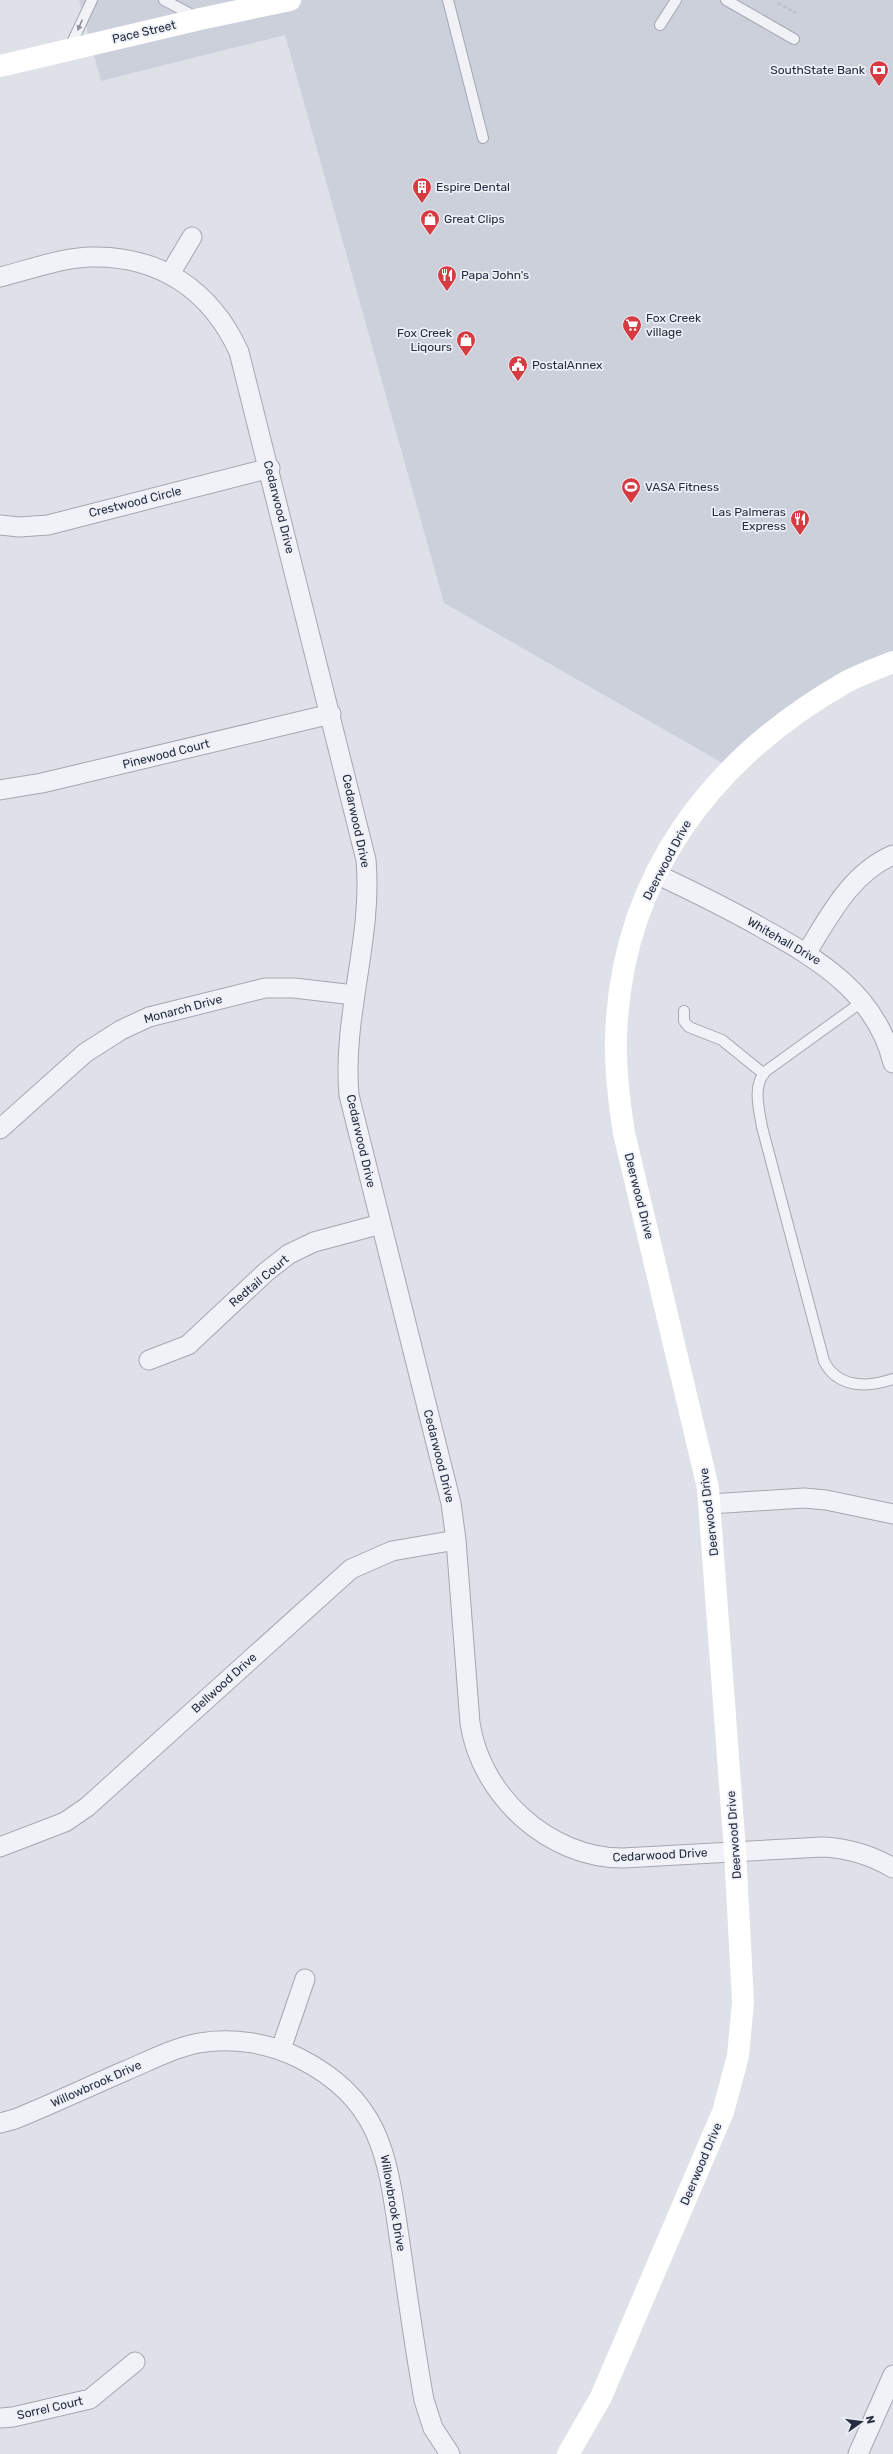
<svg xmlns="http://www.w3.org/2000/svg" width="893" height="2454" font-family="Rubik,sans-serif">
	<style>
		.built { fill: #ccd0db }
		.lines { fill: none; stroke-linecap: round; stroke-linejoin: round }
		.lane-casing { stroke: #a3a7b2; stroke-width: 12 }
		.street-casing { stroke: #a3a7b2; stroke-width: 21 }
		.path { stroke: #bcbfc7; stroke-width: 2.5; stroke-dasharray: 3 3; stroke-linecap: butt }
		.lane { stroke: #f1f2f7; stroke-width: 10 }
		.street { stroke: #f1f2f7; stroke-width: 19 }
		.secondary { stroke: #fff; stroke-width: 22 }
		.oneway { fill: #8c909c }
		.labels { text-anchor: middle; dominant-baseline: central; stroke-width: 3.5; stroke-linejoin: round; paint-order: stroke }
		.street-label { font-size: 12px; fill: #262d40; stroke: #edf0f6 }
		.poi-label { font-size: 12px; fill: #262d40; stroke: #edf0f6; text-anchor: start }
	</style>
	<rect width="100%" height="100%" fill="#dee1e8"/>
	<!-- built -->
	<path class="built" d="M 79,0 L 893,0 L 893,662 L 731,768 L 444,603 L 285,35 L 101,81 Z"/>
	<g class="lines">
		<!-- lane casing -->
		<g class="lane-casing">
			<path id="lane" d="M 164,0 L 196,17
				M 448,0 L 483,138
				M 726,0 L 794,39
				M 660,25 L 676,0
				M 69,49 L 92,0
				M 863,1001 L 766,1071 C 752,1085 759,1109 762,1127 L 824,1361 C 837,1388 868,1388 893,1379
				M 684,1011 L 684,1021 L 689,1027 L 722,1040 L 764,1074"/>
		</g>
		<!-- street casing -->
		<g class="street-casing">
			<path id="street" d="M 170,274 L 192,237
				M 0,277 C 29,270 60,258 90,257 C 159,255 211,290 239,352 L 366,860 C 373,939 342,1016 349,1095 L 451,1503 L 456,1540 L 470,1723 C 481,1796 549,1858 623,1858 L 822,1847 C 848,1848 871,1855 893,1868
				M 0,525 L 19,527 L 48,525 L 270,468
				M 0,790 L 42,783 L 331,714
				M 656,874 C 692,891 727,908 762,928 C 820,960 876,994 893,1063
				M 807,952 C 830,915 851,873 893,855
				M 0,1129 L 85,1053 L 121,1030 L 149,1017 L 265,988 L 294,988 L 354,995
				M 149,1360 L 188,1345 L 266,1272 L 289,1254 L 314,1242 L 381,1224
				M 710,1504 L 804,1498 L 826,1500 L 893,1514
				M 0,1847 L 65,1822 L 87,1807 L 351,1569 L 392,1551 L 456,1540
				M 281,2049 L 305,1979
				M 0,2123 L 15,2119 C 52,2104 88,2087 125,2071 C 149,2061 173,2048 199,2043 C 232,2037 269,2043 299,2058 C 386,2102 388,2164 401,2250 C 408,2300 415,2350 424,2400 L 433,2428 L 450,2454
				M 0,2418 L 13,2417 L 90,2399 L 135,2362
				M 858,2454 L 893,2375"/>
		</g>
		<!-- path -->
		<path class="path" d="M 778,3 L 796,13"/>
		<!-- lane -->
		<use href="#lane" class="lane"/>
		<!-- street -->
		<use href="#street" class="street"/>
		<!-- secondary -->
		<path class="secondary" d="M 0,66 L 200,19 L 290,0
			M 568,2454 L 601,2397 L 723,2112 L 738,2056 L 743,2002 L 735,1851 L 708,1488 L 624,1133 C 619,1101 615,1069 616,1037 C 621,877 711,759 846,682 C 861,674 878,668 893,662"/>
	</g>
	<!-- one-way arrows -->
	<defs><path id="oneway-solid" d="M-6-.8H1V-3.2L6.5 0L1 3.2V.8H-6Z"/></defs>
	<use class="oneway" href="#oneway-solid" transform="translate(80 25) rotate(114)"/>
	<!-- icons -->
	<defs>
		<g id="bank-pin" transform="scale(1)"><path d="M0 17L-7.5 6A9.5 9.5 0 1 1 7.5 6Z" fill="#d63b42" stroke="#edf0f6"/><path d="M-6-4H6V4H-6ZM0-2.3a2.3 2.3 0 1 0 0 4.6a2.3 2.3 0 1 0 0-4.6Z" fill="#fff"/></g>
		<g id="building-pin" transform="scale(1)"><path d="M0 17L-7.5 6A9.5 9.5 0 1 1 7.5 6Z" fill="#d63b42" stroke="#edf0f6"/><path d="M-4-6H4V6H1V3H-1V6H-4ZM-2.5-4.3h1.7v1.8h-1.7ZM.8-4.3h1.7v1.8H.8ZM-2.5-1h1.7V.8h-1.7ZM.8-1h1.7V.8H.8Z" fill="#fff"/></g>
		<g id="shop-pin" transform="scale(1)"><path d="M0 17L-7.5 6A9.5 9.5 0 1 1 7.5 6Z" fill="#d63b42" stroke="#edf0f6"/><path d="M-5-2.5h2.3a2.7 3.5 0 0 1 5.4 0H5L5.5 6h-11ZM-1.5-2.5h3a1.5 2.3 0 0 0-3 0Z" fill="#fff"/></g>
		<g id="restaurant-pin" transform="scale(1)"><path d="M0 17L-7.5 6A9.5 9.5 0 1 1 7.5 6Z" fill="#d63b42" stroke="#edf0f6"/><path d="M-5-6h1v4h1v-4h1v4h1v-4h1v5L-1.5 .5V6h-2V.5L-5-1ZM5-6V6H3V1.5H1.5Q1.5-4 5-6Z" fill="#fff"/></g>
		<g id="supermarket-pin" transform="scale(1)"><path d="M0 17L-7.5 6A9.5 9.5 0 1 1 7.5 6Z" fill="#d63b42" stroke="#edf0f6"/><path d="M-6-5.5h2.5l.6 2H6L4.5 2H-2.5L-4.4-4H-6ZM-1.5 3.2a1.3 1.3 0 1 0 .1 0ZM3 3.2a1.3 1.3 0 1 0 .1 0Z" fill="#fff"/></g>
		<g id="civic-pin" transform="scale(1)"><path d="M0 17L-7.5 6A9.5 9.5 0 1 1 7.5 6Z" fill="#d63b42" stroke="#edf0f6"/><path d="M-.6-6.5H3V-4.5H.6V-3L4-1V1h2V6H-6V1h2V-1L-.6-3ZM-1.2 2.5V6h2.4V2.5Z" fill="#fff"/></g>
		<g id="stadium-pin" transform="scale(1)"><path d="M0 17L-7.5 6A9.5 9.5 0 1 1 7.5 6Z" fill="#d63b42" stroke="#edf0f6"/><path d="M0-5a6.5 5 0 1 0 0 10a6.5 5 0 1 0 0-10ZM-3.5-1.8h7v3.6h-7Z" fill="#fff"/></g>
	</defs>
	<g fill-rule="evenodd">
		<use href="#bank-pin" x="879" y="70"/>
		<use href="#building-pin" x="422" y="187"/>
		<use href="#shop-pin" x="430" y="219"/>
		<use href="#restaurant-pin" x="447" y="275"/>
		<use href="#supermarket-pin" x="632" y="325"/>
		<use href="#shop-pin" x="466" y="340"/>
		<use href="#civic-pin" x="518" y="365"/>
		<use href="#stadium-pin" x="631" y="487"/>
		<use href="#restaurant-pin" x="800" y="519"/>
	</g>
	<g class="labels">
		<!-- street labels -->
		<g class="street-label">
			<text transform="translate(144 32) rotate(-13)">Pace Street</text>
			<text transform="translate(135 502) rotate(-14)">Crestwood Circle</text>
			<text transform="translate(279 507) rotate(76)">Cedarwood Drive</text>
			<text transform="translate(166 754) rotate(-14)">Pinewood Court</text>
			<text transform="translate(356 821) rotate(78)">Cedarwood Drive</text>
			<text transform="translate(667 860) rotate(-62)">Deerwood Drive</text>
			<text transform="translate(784 941) rotate(30)">Whitehall Drive</text>
			<text transform="translate(183 1009) rotate(-15)">Monarch Drive</text>
			<text transform="translate(361 1141) rotate(77)">Cedarwood Drive</text>
			<text transform="translate(639 1196) rotate(76)">Deerwood Drive</text>
			<text transform="translate(259 1281) rotate(-40)">Redtail Court</text>
			<text transform="translate(439 1456) rotate(76)">Cedarwood Drive</text>
			<text transform="translate(709 1512) rotate(-97)">Deerwood Drive</text>
			<text transform="translate(224 1683) rotate(-42)">Bellwood Drive</text>
			<text transform="translate(734 1835) rotate(-94)">Deerwood Drive</text>
			<text transform="translate(660 1855) rotate(-3)">Cedarwood Drive</text>
			<text transform="translate(96 2084) rotate(-24)">Willowbrook Drive</text>
			<text transform="translate(701 2164) rotate(-67)">Deerwood Drive</text>
			<text transform="translate(393 2203) rotate(80)">Willowbrook Drive</text>
			<text transform="translate(50 2408) rotate(-13)">Sorrel Court</text>
		</g>
		<!-- poi labels -->
		<g class="poi-label">
			<text x="865" y="70" text-anchor="end">SouthState Bank</text>
			<text x="436" y="187">Espire Dental</text>
			<text x="444" y="219">Great Clips</text>
			<text x="461" y="275">Papa John's</text>
			<text x="646" y="318">Fox Creek<tspan x="646" dy="14">village</tspan></text>
			<text x="452" y="333" text-anchor="end">Fox Creek<tspan x="452" dy="14">Liqours</tspan></text>
			<text x="532" y="365">PostalAnnex</text>
			<text x="645" y="487">VASA Fitness</text>
			<text x="786" y="512" text-anchor="end">Las Palmeras<tspan x="786" dy="14">Express</tspan></text>
		</g>
	</g>
	<!-- north arrow -->
	<g transform="translate(861 2422) rotate(76)" stroke="#edf0f6" stroke-width="3" paint-order="stroke">
	<path d="M0-3L7 15L0 10L-7 15Z" fill="#262d40"/>
	<text y="-6" font-size="11" font-weight="bold" text-anchor="middle" fill="#262d40">N</text>
	</g>
</svg>
